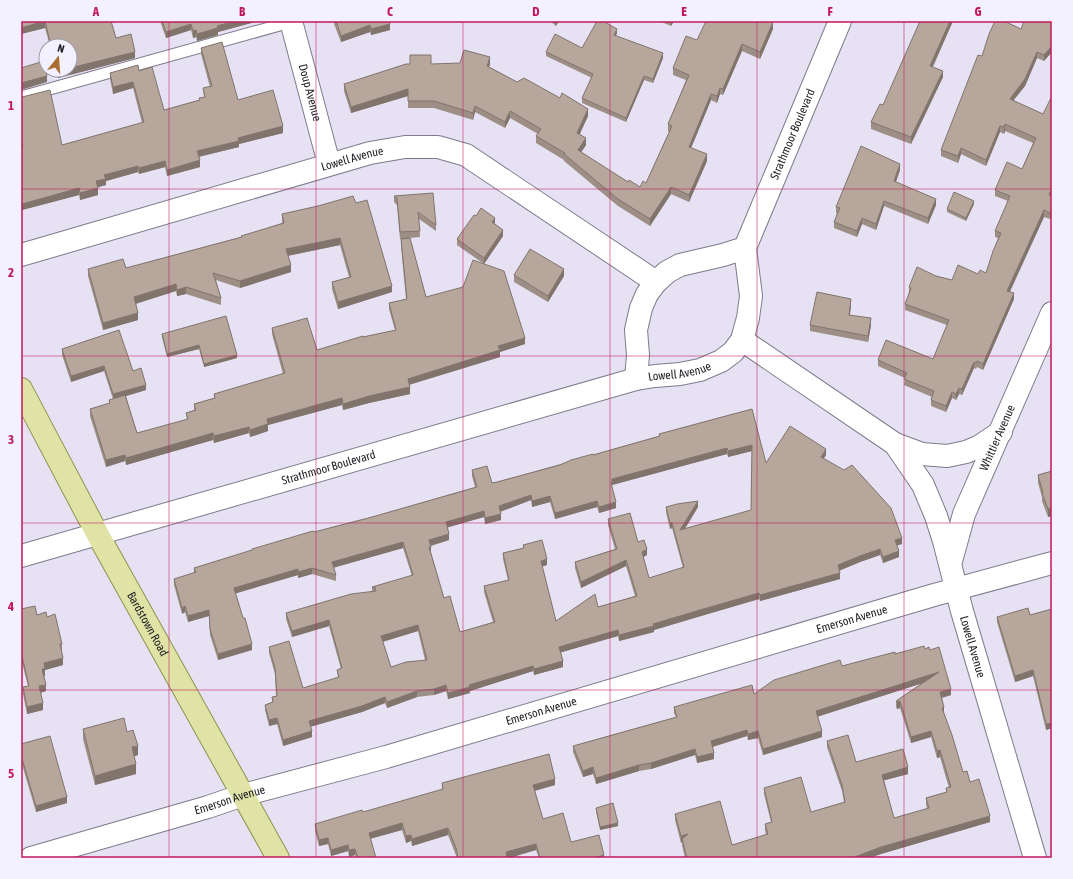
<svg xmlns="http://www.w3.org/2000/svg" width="1073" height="879" font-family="'Asap Condensed',sans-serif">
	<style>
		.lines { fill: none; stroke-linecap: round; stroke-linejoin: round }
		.lane-casing { stroke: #7e7b8b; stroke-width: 13 }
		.street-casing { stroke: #7e7b8b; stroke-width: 24 }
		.primary-casing { stroke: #8e9351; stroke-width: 24 }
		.lane { stroke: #fff; stroke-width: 11 }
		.street { stroke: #fff; stroke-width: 22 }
		.primary { stroke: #dfe3a5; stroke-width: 22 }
		.wall { fill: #9d8f86; fill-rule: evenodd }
		.shaded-wall { fill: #80746d }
		.building { fill: #b7a69c; stroke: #80746d; fill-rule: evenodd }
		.grid { fill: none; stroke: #c2185b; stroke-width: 1; stroke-opacity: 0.55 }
		.labels { text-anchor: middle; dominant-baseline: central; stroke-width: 3.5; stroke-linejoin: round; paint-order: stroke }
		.street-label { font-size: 12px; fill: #201f25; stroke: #f3f0ff }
		.neatline { fill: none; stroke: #c2185b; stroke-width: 1.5 }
		.grid-label { font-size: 13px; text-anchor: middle; font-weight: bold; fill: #c2185b }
	</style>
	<rect width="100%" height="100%" fill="#e6e2f4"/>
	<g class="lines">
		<!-- lane casing -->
		<g class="lane-casing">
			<path id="lane" d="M 21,97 L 294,21"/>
		</g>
		<!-- street casing -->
		<g class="street-casing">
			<g id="street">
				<path id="s1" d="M 291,21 L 329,164"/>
				<path id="s2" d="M 745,248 L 723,255 L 680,265 L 667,272 L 656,282 L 647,294 L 641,308 L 636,330 L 638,355 L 636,379 L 655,376 L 680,374 L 700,370 L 721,361 L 733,352 L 742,340 L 748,318 L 751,296 L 745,248 L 840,21"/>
				<path id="s3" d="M 21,255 L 370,153 L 405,147 L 438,147 L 466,155 L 656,282"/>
				<path id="s4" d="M 742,340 L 895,444 L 923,485 L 936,516 L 944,541 L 962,611 L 1035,858"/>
				<path d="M 895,444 L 922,454 L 947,456 L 966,452 L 980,446 L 1001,432"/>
				<path id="s5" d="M 21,556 L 636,379"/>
				<path id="s6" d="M 951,561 L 964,514 L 1052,313"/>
				<path id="s7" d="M 31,858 L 208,807 L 243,795 L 386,757 L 934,595 L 1052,563"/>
			</g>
		</g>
		<!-- primary casing -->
		<g class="primary-casing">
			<g id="primary">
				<path id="s8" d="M 21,389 L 98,535 L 278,858"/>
			</g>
		</g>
		<!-- lane -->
		<use href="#lane" class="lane"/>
		<!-- street -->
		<use href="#street" class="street"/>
		<!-- primary -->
		<use href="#primary" class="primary"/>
	</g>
	<!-- wall -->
	<path class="wall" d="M 21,21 L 111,21 L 116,38 L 135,58 L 58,78 L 56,70 L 70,70 L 70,46 L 50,46 L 45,28 L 21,34 Z
		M 160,21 L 259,21 L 218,32 L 218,35 L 197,41 L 196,37 L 193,38 L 191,30 L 166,38 Z
		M 334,21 L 389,21 L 390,30 L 371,35 L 370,32 L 341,42 L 334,24 Z
		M 550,21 L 559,21 L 556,26 Z
		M 659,21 L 674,21 L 671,26 Z
		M 953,21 L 933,67 L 943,77 L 911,144 L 871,129 L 871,122 L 883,105 Z
		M 1052,21 L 1052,52 L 1044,61 L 1037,58 L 1025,86 L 1013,100 L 1043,114 L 1052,196 L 1050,219 L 1044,217 L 1010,292 L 1014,299 L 983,370 L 977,367 L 976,369 L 974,368 L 962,395 L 959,394 L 956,400 L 952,398 L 946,412 L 931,406 L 931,400 L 932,397 L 904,385 L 905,378 L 878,366 L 878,360 L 933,359 L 947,325 L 905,310 L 905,304 L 909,294 L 909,287 L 936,276 L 952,280 L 978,274 L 986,273 L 998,238 L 995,237 L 995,231 L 1008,201 L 995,196 L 995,190 L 1022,169 L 1033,143 L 1005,131 L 1004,134 L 1000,132 L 986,166 L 961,154 L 958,163 L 941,156 L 941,150 L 982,56 L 1021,29 Z
		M 773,29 L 760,59 L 742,51 L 723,95 L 720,94 L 717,103 L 711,100 L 691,148 L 707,161 L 689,202 L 671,194 L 650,226 L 618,206 L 564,161 L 564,160 L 536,143 L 536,136 L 538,134 L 510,118 L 505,128 L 475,112 L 473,120 L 434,108 L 408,108 L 408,96 L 351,113 L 344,91 L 344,84 L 431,64 L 490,64 L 489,67 L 517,82 L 588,116 L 580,134 L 586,145 L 581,152 L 628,182 L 640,187 L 646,183 L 669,132 L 668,131 L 668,124 L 686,80 L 673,75 L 673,68 L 697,40 Z
		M 617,33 L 616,36 L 663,58 L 653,83 L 644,80 L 626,122 L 582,103 L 582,98 L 592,78 L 546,56 L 546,52 L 582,48 Z
		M 201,48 L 238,100 L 283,133 L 239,144 L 239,147 L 199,157 L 200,167 L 167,176 L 165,167 L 139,174 L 138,172 L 106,181 L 106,185 L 97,187 L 98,195 L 80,200 L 79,195 L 22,210 L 21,208 L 21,97 L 62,145 L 142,123 L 133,88 L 113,94 L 110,79 L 110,73 L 139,71 L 164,110 L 199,100 L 199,98 L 204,97 L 203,88 L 210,87 L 201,54 Z
		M 900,170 L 896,182 L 936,205 L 928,224 L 884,206 L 876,230 L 862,224 L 857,237 L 834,228 L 834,222 L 837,214 L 836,213 L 836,207 Z
		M 394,196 L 436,225 L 436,231 L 419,219 L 420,237 L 410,238 L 426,297 L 525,344 L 500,352 L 500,357 L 409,385 L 410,394 L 369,403 L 343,410 L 342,405 L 268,425 L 268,431 L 250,437 L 249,433 L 214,443 L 213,440 L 126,465 L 125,461 L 106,467 L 90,416 L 90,409 L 109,403 L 109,400 L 113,399 L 104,371 L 71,382 L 62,355 L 62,349 L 133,371 L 146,390 L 126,396 L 137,433 L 187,420 L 186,413 L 194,410 L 194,404 L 214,398 L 214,394 L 283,374 L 272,334 L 272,328 L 317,350 L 363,337 L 395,330 L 389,309 L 389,303 L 406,299 L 401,246 L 401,239 L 408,238 L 400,239 L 397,205 L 394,202 Z
		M 356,203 L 392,292 L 338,309 L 332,289 L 332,282 L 349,277 L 340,245 L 288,256 L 291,272 L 240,288 L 216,280 L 221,298 L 221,305 L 186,294 L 177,296 L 176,291 L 136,304 L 138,320 L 103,330 L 88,276 L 88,269 L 126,268 L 241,237 L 282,223 L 282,214 Z
		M 974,204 L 966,221 L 947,212 L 947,209 Z
		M 476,216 L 495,224 L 503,236 L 484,264 L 457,245 L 457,239 Z
		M 514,275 L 564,276 L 548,302 L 514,282 Z
		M 851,305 L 850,315 L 871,325 L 868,342 L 810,331 L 810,325 Z
		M 162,334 L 237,358 L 204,367 L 199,349 L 167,357 L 162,337 Z
		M 752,409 L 766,463 L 826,455 L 823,459 L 902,544 L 897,545 L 899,557 L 883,563 L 880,555 L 860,562 L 839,571 L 840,579 L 760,601 L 759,599 L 700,616 L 654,630 L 654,632 L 619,641 L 618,636 L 561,652 L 563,667 L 534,675 L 533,671 L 470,691 L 470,693 L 448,699 L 446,691 L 434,695 L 417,697 L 387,708 L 385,703 L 362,712 L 310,727 L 312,737 L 283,746 L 277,724 L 269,726 L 265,710 L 265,705 L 272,702 L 272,697 L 276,696 L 275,674 L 269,653 L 269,647 L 303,688 L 338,678 L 337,670 L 341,669 L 329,626 L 292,637 L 286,619 L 286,613 L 372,592 L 372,587 L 412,576 L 403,548 L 333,568 L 336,575 L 336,581 L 312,574 L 298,578 L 298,575 L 235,593 L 252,650 L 218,660 L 210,635 L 209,616 L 188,622 L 185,612 L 182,614 L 174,585 L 174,579 L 194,573 L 194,568 L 314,532 L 372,517 L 475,487 L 472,476 L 472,470 L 492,483 L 497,482 L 659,436 L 659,434 ZM 752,451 L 751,510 L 685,529 L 698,507 L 666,507 L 666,512 L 670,529 L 672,528 L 683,568 L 649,578 L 643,557 L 647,555 L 638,542 L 608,519 L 608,525 L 615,549 L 575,562 L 575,568 L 581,588 L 626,566 L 635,596 L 598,607 L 556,621 L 542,566 L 547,565 L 523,545 L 523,548 L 503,553 L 503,559 L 508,580 L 484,586 L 484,592 L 493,622 L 460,632 L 444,598 L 431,553 L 431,546 L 449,540 L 447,527 L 484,517 L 485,524 L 501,520 L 500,512 L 531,500 L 532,507 L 550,502 L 555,519 L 597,507 L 599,513 L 616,508 L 612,489 L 612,485 L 727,454 L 728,457 ZM 418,631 L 425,660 L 391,667 L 383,642 Z
		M 1052,471 L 1052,516 L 1048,517 L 1042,501 L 1042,497 L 1038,483 L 1038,475 Z
		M 21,609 L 37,615 L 47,617 L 62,644 L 62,651 L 61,651 L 63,665 L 45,670 L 45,676 L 44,676 L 46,691 L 41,693 L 43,710 L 27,714 L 23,694 L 23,687 L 28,686 L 21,659 Z
		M 1052,609 L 1052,728 L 1046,730 L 1033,676 L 1015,682 L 997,622 L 997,617 L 1030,615 Z
		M 925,649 L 951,695 L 942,698 L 944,714 L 963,772 L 970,782 L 990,822 L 881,854 L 869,858 L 685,858 L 682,845 L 682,842 L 681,843 L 675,820 L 675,814 L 732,845 L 766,835 L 765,830 L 765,824 L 771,822 L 764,794 L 764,788 L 811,812 L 844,802 L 842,791 L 827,747 L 827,741 L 856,762 L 908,774 L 884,780 L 894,818 L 927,809 L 926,804 L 926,798 L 946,792 L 946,788 L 949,788 L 940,757 L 937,758 L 931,737 L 911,743 L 900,708 L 897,709 L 896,707 L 896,701 L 922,683 L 817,717 L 822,737 L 763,755 L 758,738 L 748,740 L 747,736 L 713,747 L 714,759 L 697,763 L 695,755 L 651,769 L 639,771 L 596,784 L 593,774 L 583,777 L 573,752 L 573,746 L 676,717 L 674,713 L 674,707 L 754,694 L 842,666 L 895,654 Z
		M 83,729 L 127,732 L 138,755 L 134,756 L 136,774 L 95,785 L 83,739 Z
		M 21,744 L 67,803 L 36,812 L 21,761 Z
		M 442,783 L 555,785 L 535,791 L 543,819 L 571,842 L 604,858 L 539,858 L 536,850 L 509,858 L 457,858 L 448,835 L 412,846 L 411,841 L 406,843 L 402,830 L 370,839 L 376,858 L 356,858 L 355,855 L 349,857 L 348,851 L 331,856 L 328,844 L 319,846 L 315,831 L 315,824 L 363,812 L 442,790 Z
		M 596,808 L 618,826 L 600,830 L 596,811 Z"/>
	<!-- shaded-wall -->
	<path class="shaded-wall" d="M 45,21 L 45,28 L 21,34 L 21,28 Z
		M 235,21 L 259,21 L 218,32 L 218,35 L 197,41 L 197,34 L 217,26 Z
		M 556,21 L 559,21 L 556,26 Z
		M 671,21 L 674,21 L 671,26 Z
		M 950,21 L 953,21 L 930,72 L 930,66 Z
		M 773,22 L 773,29 L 760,59 L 760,52 Z
		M 191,24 L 191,30 L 166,38 L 166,32 Z
		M 390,24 L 390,30 L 371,35 L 371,29 Z
		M 370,25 L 370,32 L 341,42 L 341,36 Z
		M 617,29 L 617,33 L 614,39 L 614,35 Z
		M 196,30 L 196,37 L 193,38 L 193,31 Z
		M 742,44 L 742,51 L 723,95 L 723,89 Z
		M 1052,46 L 1052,52 L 1044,61 L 1044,55 Z
		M 135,52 L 135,58 L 58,78 L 58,71 L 63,70 L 70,70 L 70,68 Z
		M 1037,52 L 1037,58 L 1025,86 L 1010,105 L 1010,99 Z
		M 663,53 L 663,58 L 653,83 L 653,79 Z
		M 490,57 L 490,64 L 487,73 L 487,66 Z
		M 943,71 L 943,77 L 911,144 L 911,137 Z
		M 47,76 L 47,82 L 21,90 L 21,83 Z
		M 644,76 L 644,80 L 626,122 L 626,118 Z
		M 133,82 L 133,88 L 113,94 L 113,87 Z
		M 720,88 L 720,94 L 717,103 L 717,96 Z
		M 408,89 L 408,96 L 351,113 L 351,107 Z
		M 711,94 L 711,100 L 689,153 L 689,147 Z
		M 475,106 L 475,112 L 473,120 L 473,113 Z
		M 588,109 L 588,116 L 577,139 L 577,133 Z
		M 510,111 L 510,118 L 505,128 L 505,122 Z
		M 1005,124 L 1005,131 L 1004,134 L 1004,127 Z
		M 283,126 L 283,133 L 239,144 L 239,147 L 197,157 L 197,151 L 238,138 Z
		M 1000,126 L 1000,132 L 986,166 L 986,160 Z
		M 586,138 L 586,145 L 578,157 L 578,150 Z
		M 961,148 L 961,154 L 958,163 L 958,156 Z
		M 707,154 L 707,161 L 689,202 L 689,195 Z
		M 200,160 L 200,167 L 167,176 L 167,170 Z
		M 165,161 L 165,167 L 139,174 L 139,168 Z
		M 900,164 L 900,170 L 894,187 L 894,181 Z
		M 138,166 L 138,172 L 106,181 L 106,185 L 96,188 L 96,181 L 104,175 Z
		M 671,187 L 671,194 L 650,226 L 650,219 Z
		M 79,188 L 79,195 L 22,210 L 22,204 Z
		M 98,188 L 98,195 L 80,200 L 80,193 Z
		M 1052,188 L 1052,195 L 1049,201 L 1049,195 Z
		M 936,199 L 936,205 L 928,224 L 928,218 Z
		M 884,201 L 884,206 L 876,230 L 876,224 Z
		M 974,201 L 974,204 L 966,221 L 966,218 Z
		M 1052,208 L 1052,214 L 1050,219 L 1050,213 Z
		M 1044,210 L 1044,217 L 1007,297 L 1007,291 Z
		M 495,218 L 495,224 L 492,222 Z
		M 862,218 L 862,224 L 857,237 L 857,231 Z
		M 503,230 L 503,236 L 484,264 L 484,258 Z
		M 340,238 L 340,245 L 286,256 L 286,249 Z
		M 291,265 L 291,272 L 240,288 L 240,281 Z
		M 564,269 L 564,276 L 548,302 L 548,296 Z
		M 176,284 L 176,291 L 134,304 L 134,297 Z
		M 392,286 L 392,292 L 338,309 L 338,302 Z
		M 186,287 L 186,294 L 177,296 L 177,290 Z
		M 1014,293 L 1014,299 L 983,370 L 983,364 Z
		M 851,299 L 851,305 L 849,321 L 849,315 Z
		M 138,313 L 138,320 L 103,330 L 103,323 Z
		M 871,318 L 871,325 L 868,342 L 868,336 Z
		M 525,338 L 525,344 L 500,352 L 500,357 L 408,385 L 408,379 L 498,346 Z
		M 199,345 L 199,349 L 167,357 L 167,354 Z
		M 237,355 L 237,358 L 204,367 L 204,364 Z
		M 974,362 L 974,368 L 962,395 L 962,389 Z
		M 104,366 L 104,371 L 71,382 L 71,376 Z
		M 146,385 L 146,390 L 113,400 L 113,394 Z
		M 410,387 L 410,394 L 369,403 L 343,410 L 343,404 L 369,396 Z
		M 959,388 L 959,394 L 956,400 L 956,394 Z
		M 952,392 L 952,398 L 946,412 L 946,406 Z
		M 342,398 L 342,405 L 268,425 L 268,431 L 250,437 L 250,430 L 267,419 Z
		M 249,427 L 249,433 L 214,443 L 214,436 Z
		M 213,433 L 213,440 L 126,465 L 126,458 Z
		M 752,445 L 752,451 L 728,457 L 728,451 Z
		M 727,448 L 727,454 L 612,485 L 612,489 L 611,483 L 612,479 Z
		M 826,449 L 826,455 L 821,463 L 821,457 Z
		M 125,455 L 125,461 L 106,467 L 106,460 Z
		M 531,495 L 531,500 L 499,512 L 499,506 Z
		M 550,496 L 550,502 L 532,507 L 532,501 Z
		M 597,501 L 597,507 L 555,519 L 555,513 Z
		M 698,501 L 698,507 L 680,536 L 680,530 Z
		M 616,502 L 616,508 L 599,513 L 599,507 Z
		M 1052,508 L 1052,516 L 1048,517 L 1048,509 Z
		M 484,511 L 484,517 L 446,528 L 446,522 Z
		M 501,514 L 501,520 L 485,524 L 485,518 Z
		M 670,523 L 672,523 L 672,528 L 670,529 Z
		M 449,534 L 449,540 L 429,546 L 429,540 Z
		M 902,538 L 902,544 L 895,546 L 895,540 Z
		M 403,542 L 403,548 L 332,568 L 332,562 Z
		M 429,547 L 431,547 L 431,553 L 429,553 Z
		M 647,549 L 647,555 L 642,558 L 642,552 Z
		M 880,549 L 880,555 L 860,562 L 838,571 L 838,565 L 860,556 Z
		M 899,551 L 899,557 L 883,563 L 883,557 Z
		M 547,559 L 547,565 L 541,567 L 541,561 Z
		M 626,560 L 626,566 L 581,588 L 581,582 Z
		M 312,568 L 312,574 L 298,578 L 298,572 Z
		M 298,569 L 298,575 L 234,594 L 234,588 Z
		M 840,573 L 840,579 L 760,601 L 760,595 Z
		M 759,593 L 759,599 L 654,630 L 654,632 L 619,641 L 619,635 L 653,624 L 700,610 Z
		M 185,606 L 185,612 L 182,614 L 182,608 Z
		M 209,610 L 209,616 L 188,622 L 188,616 Z
		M 329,620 L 329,626 L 292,637 L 292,631 Z
		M 418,625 L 418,631 L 381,642 L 381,636 Z
		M 618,630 L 618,636 L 559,653 L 559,647 Z
		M 252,644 L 252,650 L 218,660 L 218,654 Z
		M 63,658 L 63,665 L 45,670 L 45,676 L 42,676 L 42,669 L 44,663 Z
		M 563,661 L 563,667 L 534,675 L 534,669 Z
		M 533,666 L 533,671 L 470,691 L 470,693 L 448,699 L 448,693 L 469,685 Z
		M 1033,670 L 1033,676 L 1015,682 L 1015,676 Z
		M 939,672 L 939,678 L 816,717 L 816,711 Z
		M 46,685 L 46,691 L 39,693 L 39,686 Z
		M 446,685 L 446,691 L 434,695 L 434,689 Z
		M 951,689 L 951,695 L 940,698 L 940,692 Z
		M 417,691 L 417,697 L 387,708 L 387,702 Z
		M 385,697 L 385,703 L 362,712 L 309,727 L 309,721 Z
		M 900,701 L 900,708 L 897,709 L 897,702 Z
		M 43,703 L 43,710 L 27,714 L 27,707 Z
		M 944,707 L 944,714 L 942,714 L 942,708 Z
		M 277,718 L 277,724 L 269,726 L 269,720 Z
		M 1052,723 L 1052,728 L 1046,730 L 1046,724 Z
		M 747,730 L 747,736 L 711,747 L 711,741 Z
		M 312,731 L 312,737 L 283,746 L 283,740 Z
		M 758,731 L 758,738 L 748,740 L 748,734 Z
		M 822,731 L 822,737 L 763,755 L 763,749 Z
		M 931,731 L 931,737 L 911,743 L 911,737 Z
		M 138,746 L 138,755 L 132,757 L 132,747 Z
		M 695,749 L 695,755 L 651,769 L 651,763 Z
		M 940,750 L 940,757 L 937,758 L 937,751 Z
		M 714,753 L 714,759 L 697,763 L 697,757 Z
		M 136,764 L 136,774 L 95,785 L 95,776 Z
		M 639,765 L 639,771 L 596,784 L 596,778 Z
		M 593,767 L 593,774 L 583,777 L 583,771 Z
		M 908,767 L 908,774 L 882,781 L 882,775 Z
		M 555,779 L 555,785 L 533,791 L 533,785 Z
		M 67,797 L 67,803 L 36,812 L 36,806 Z
		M 990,816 L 990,822 L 881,854 L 869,858 L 852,858 L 881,847 Z
		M 402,823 L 402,830 L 369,839 L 369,833 Z
		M 618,823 L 618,826 L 600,830 L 600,827 Z
		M 448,828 L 448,835 L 412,846 L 412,839 Z
		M 688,834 L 682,839 L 682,842 L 681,843 L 681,836 Z
		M 411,835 L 411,841 L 406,843 L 406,836 Z
		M 328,838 L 328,844 L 319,846 L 319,840 Z
		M 536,844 L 536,850 L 509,858 L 506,858 L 506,852 Z
		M 348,845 L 348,851 L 331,856 L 331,850 Z
		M 355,849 L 355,855 L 349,857 L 349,850 Z
		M 604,855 L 604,858 L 594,858 Z"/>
	<!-- building -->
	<path class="building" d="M 21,21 L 111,21 L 116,38 L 131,34 L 135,52 L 70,68 L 70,46 L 51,46 L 45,21 L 21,28 Z
		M 162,21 L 235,21 L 217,26 L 218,28 L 197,34 L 196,30 L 193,31 L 191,24 L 166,32 Z
		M 336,21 L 389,21 L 390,24 L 371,29 L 370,25 L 341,36 Z
		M 597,21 L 603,21 L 617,29 L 614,35 L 663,53 L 653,79 L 644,76 L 626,118 L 582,98 L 593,74 L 546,52 L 555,34 L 582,48 Z
		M 706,21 L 769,21 L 773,22 L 760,52 L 742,44 L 723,89 L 720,88 L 717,96 L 711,94 L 689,147 L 707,154 L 689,195 L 671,187 L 650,219 L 618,199 L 564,154 L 565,153 L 536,136 L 541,129 L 510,111 L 505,122 L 475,106 L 473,113 L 434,101 L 408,101 L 408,89 L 351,107 L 344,84 L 406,64 L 410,64 L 410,55 L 431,55 L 431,64 L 460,63 L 464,50 L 490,57 L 487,66 L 517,82 L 524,78 L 560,98 L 562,93 L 588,109 L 577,133 L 586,138 L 578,150 L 628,182 L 629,180 L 640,187 L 643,181 L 646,183 L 672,126 L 668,124 L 689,75 L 673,68 L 686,36 L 697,40 Z
		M 920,21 L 950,21 L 930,66 L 943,71 L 911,137 L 871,122 L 880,104 L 883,105 Z
		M 995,21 L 1004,21 L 1021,29 L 1024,21 L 1052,21 L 1052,46 L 1044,55 L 1037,52 L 1025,79 L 1010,99 L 1043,114 L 1052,96 L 1052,188 L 1049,195 L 1052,196 L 1052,208 L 1050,213 L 1044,210 L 1007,291 L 1014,293 L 983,364 L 977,361 L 976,363 L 974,362 L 962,389 L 959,388 L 956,394 L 952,392 L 946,406 L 931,400 L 934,391 L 904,379 L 907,373 L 878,360 L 886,340 L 933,359 L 949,320 L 905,304 L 911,288 L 909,287 L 917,267 L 936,276 L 952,280 L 958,265 L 978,274 L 980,270 L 986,273 L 993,251 L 1001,233 L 995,231 L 1010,196 L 995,190 L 1007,162 L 1022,169 L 1036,138 L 1005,124 L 1004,127 L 1000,126 L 986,160 L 961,148 L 958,156 L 941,150 L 978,55 L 982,56 L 989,34 Z
		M 222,42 L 238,100 L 273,90 L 283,126 L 238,138 L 239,141 L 197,151 L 200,160 L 167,170 L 165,161 L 139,168 L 138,166 L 104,175 L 106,179 L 96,181 L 98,188 L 80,193 L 79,188 L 22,204 L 21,202 L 21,148 L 23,147 L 21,142 L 21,97 L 22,97 L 50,90 L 62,145 L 144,122 L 133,82 L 113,87 L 110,73 L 138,65 L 139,71 L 152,67 L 164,110 L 200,100 L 199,98 L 205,97 L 203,88 L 212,86 L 201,48 Z
		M 44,61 L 47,76 L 21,83 L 21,68 Z
		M 861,146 L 900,164 L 894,181 L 936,199 L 928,218 L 884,201 L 876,224 L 862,218 L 857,231 L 834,222 L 840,208 L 836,207 Z
		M 954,192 L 974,201 L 966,218 L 947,209 Z
		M 433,193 L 436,225 L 418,212 L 420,231 L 400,232 L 397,198 L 394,196 Z
		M 353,196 L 356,203 L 367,200 L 392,286 L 338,302 L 332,282 L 351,277 L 340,238 L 286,249 L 291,265 L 240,281 L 213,273 L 221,298 L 186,287 L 177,290 L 176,284 L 134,297 L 138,313 L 103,323 L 88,269 L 123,259 L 126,268 L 242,237 L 241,236 L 284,223 L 282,214 L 318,206 Z
		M 481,208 L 495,218 L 492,222 L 503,230 L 484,258 L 457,239 L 474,215 L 476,216 Z
		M 410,238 L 426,297 L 463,287 L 473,260 L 504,271 L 525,338 L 498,346 L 500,350 L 408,379 L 410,387 L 369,396 L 343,404 L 342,398 L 267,419 L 268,424 L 250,430 L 249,427 L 214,436 L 213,433 L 126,458 L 125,455 L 106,460 L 90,409 L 110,403 L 109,400 L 125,395 L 137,433 L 188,419 L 186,413 L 196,410 L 194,404 L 215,398 L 214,394 L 285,373 L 272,328 L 307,318 L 317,350 L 363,336 L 363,337 L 396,330 L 389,303 L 407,299 L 401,239 Z
		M 530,249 L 564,269 L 548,296 L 514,275 Z
		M 817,292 L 851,299 L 849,315 L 871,318 L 868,336 L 810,325 Z
		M 226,316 L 237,355 L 204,364 L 199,345 L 167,354 L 162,334 Z
		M 119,330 L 133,371 L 141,368 L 146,385 L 113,394 L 104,366 L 71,376 L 62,349 Z
		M 752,409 L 766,463 L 790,426 L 826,449 L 821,457 L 844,470 L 852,465 L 891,508 L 902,538 L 895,540 L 899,551 L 883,557 L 880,549 L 860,556 L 838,565 L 840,573 L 760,595 L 759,593 L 700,610 L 653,624 L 654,626 L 619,635 L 618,630 L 559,647 L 563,661 L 534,669 L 533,666 L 469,685 L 470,687 L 448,693 L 446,685 L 434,689 L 417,691 L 387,702 L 385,697 L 362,706 L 309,721 L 312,731 L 283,740 L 277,718 L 269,720 L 265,705 L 273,702 L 272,697 L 277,696 L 275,668 L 269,647 L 289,641 L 303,688 L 339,677 L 337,670 L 342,668 L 329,620 L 292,631 L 286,613 L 351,594 L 376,591 L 375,587 L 372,587 L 413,575 L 403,542 L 332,562 L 336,575 L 312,568 L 298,572 L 298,569 L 234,588 L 243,618 L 245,618 L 252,644 L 218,654 L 210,629 L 209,610 L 188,616 L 185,606 L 182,608 L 174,579 L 196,572 L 194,568 L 252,550 L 252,549 L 313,531 L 314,532 L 372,517 L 477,487 L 472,470 L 487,466 L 492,483 L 497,482 L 560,465 L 571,460 L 593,454 L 593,455 L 660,436 L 659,434 ZM 752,445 L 751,510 L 680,530 L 698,501 L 677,504 L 666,507 L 670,523 L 672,523 L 684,567 L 649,578 L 642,552 L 647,549 L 644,540 L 638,542 L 630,513 L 608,519 L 617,549 L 575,562 L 581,582 L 626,560 L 637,596 L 598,607 L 595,594 L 556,621 L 541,561 L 547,559 L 542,540 L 523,545 L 524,548 L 503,553 L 509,580 L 484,586 L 495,622 L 460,632 L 450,596 L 444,598 L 429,547 L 431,547 L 429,540 L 449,534 L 446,522 L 484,511 L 485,518 L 501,514 L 499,506 L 531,495 L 532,501 L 550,496 L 555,513 L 597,501 L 599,507 L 616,502 L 611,483 L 612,483 L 612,479 L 727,448 L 728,451 ZM 418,625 L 427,660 L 406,662 L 391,667 L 381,636 Z
		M 1052,471 L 1052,508 L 1048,509 L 1042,493 L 1043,493 L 1038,475 Z
		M 35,606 L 37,615 L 46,612 L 47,617 L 55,614 L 62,644 L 60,644 L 63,658 L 44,663 L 45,669 L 42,669 L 46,685 L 39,686 L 43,703 L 27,707 L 23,687 L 29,686 L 21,652 L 21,609 Z
		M 1028,608 L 1030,615 L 1052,609 L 1052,723 L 1046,724 L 1033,670 L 1015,676 L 997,617 Z
		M 924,646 L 925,649 L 929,647 L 930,650 L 939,647 L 951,689 L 940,692 L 944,707 L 942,708 L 952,735 L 963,772 L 967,771 L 970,782 L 979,779 L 990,816 L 881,847 L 852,858 L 687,858 L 682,839 L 688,834 L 681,836 L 675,814 L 720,801 L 732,845 L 768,834 L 765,824 L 772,822 L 764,788 L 801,777 L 811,812 L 845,802 L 842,785 L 827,741 L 848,735 L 856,762 L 903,749 L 908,767 L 882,775 L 894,818 L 929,808 L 926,798 L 947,792 L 946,788 L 951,787 L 940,750 L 937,751 L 931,731 L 911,737 L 900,701 L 897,702 L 896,701 L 939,672 L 816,711 L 822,731 L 763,749 L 758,731 L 748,734 L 747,730 L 711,741 L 714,753 L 697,757 L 695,749 L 651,763 L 639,765 L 596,778 L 593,767 L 583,771 L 573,746 L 677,717 L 674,707 L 752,685 L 754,694 L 774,680 L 840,660 L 842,666 L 895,652 L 895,654 Z
		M 124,718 L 127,732 L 133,730 L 138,746 L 132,747 L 136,764 L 95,776 L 83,729 Z
		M 50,736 L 67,797 L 36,806 L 21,755 L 21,744 Z
		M 549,754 L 555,779 L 533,785 L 543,819 L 563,813 L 571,842 L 599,835 L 604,855 L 594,858 L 540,858 L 536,844 L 506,852 L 507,858 L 490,858 L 489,857 L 485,858 L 458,858 L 456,848 L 448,828 L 412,839 L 411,835 L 406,836 L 402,823 L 369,833 L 376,858 L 358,858 L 355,849 L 349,850 L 348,845 L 331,850 L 328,838 L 319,840 L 315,824 L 362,810 L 363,812 L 443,789 L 442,783 Z
		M 613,803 L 618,823 L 600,827 L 596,808 Z"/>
	<!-- grid -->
	<path class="grid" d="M 169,21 L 169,858M 316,21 L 316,858M 463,21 L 463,858M 610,21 L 610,858M 757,21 L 757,858M 904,21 L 904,858M 21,189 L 1052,189M 21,356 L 1052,356M 21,523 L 1052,523M 21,690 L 1052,690"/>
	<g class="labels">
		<!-- street labels -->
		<g class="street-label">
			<text stroke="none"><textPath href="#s1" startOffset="74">Doup Avenue</textPath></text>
			<text stroke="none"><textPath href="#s2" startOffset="533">Strathmoor Boulevard</textPath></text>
			<text stroke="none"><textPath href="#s3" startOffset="345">Lowell Avenue</textPath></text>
			<text stroke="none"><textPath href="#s2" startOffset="243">Lowell Avenue</textPath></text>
			<text stroke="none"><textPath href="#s6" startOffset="132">Whittier Avenue</textPath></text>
			<text stroke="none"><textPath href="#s5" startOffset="320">Strathmoor Boulevard</textPath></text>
			<text stroke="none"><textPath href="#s7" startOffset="855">Emerson Avenue</textPath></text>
			<text stroke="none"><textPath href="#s8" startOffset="267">Bardstown Road</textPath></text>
			<text stroke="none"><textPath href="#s4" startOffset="404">Lowell Avenue</textPath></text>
			<text stroke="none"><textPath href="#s7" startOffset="531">Emerson Avenue</textPath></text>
			<text stroke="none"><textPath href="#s7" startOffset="207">Emerson Avenue</textPath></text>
		</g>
	</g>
	<!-- border -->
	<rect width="1073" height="879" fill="none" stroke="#f3f0ff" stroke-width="44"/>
	<!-- north arrow -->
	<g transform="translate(58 58) rotate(17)"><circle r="19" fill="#f3f0ff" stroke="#9f9ca8"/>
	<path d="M0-3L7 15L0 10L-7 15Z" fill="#aa6f30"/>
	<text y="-6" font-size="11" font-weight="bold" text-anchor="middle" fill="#201f25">N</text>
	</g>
	<rect x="22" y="22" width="1029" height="835" class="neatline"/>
	<g class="grid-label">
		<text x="96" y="16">A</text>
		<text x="242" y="16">B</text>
		<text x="390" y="16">C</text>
		<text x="536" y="16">D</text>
		<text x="684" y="16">E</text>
		<text x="830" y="16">F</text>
		<text x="978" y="16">G</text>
		<text x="11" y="110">1</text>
		<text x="11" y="277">2</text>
		<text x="11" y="444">3</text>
		<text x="11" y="611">4</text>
		<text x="11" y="778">5</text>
	</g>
</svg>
